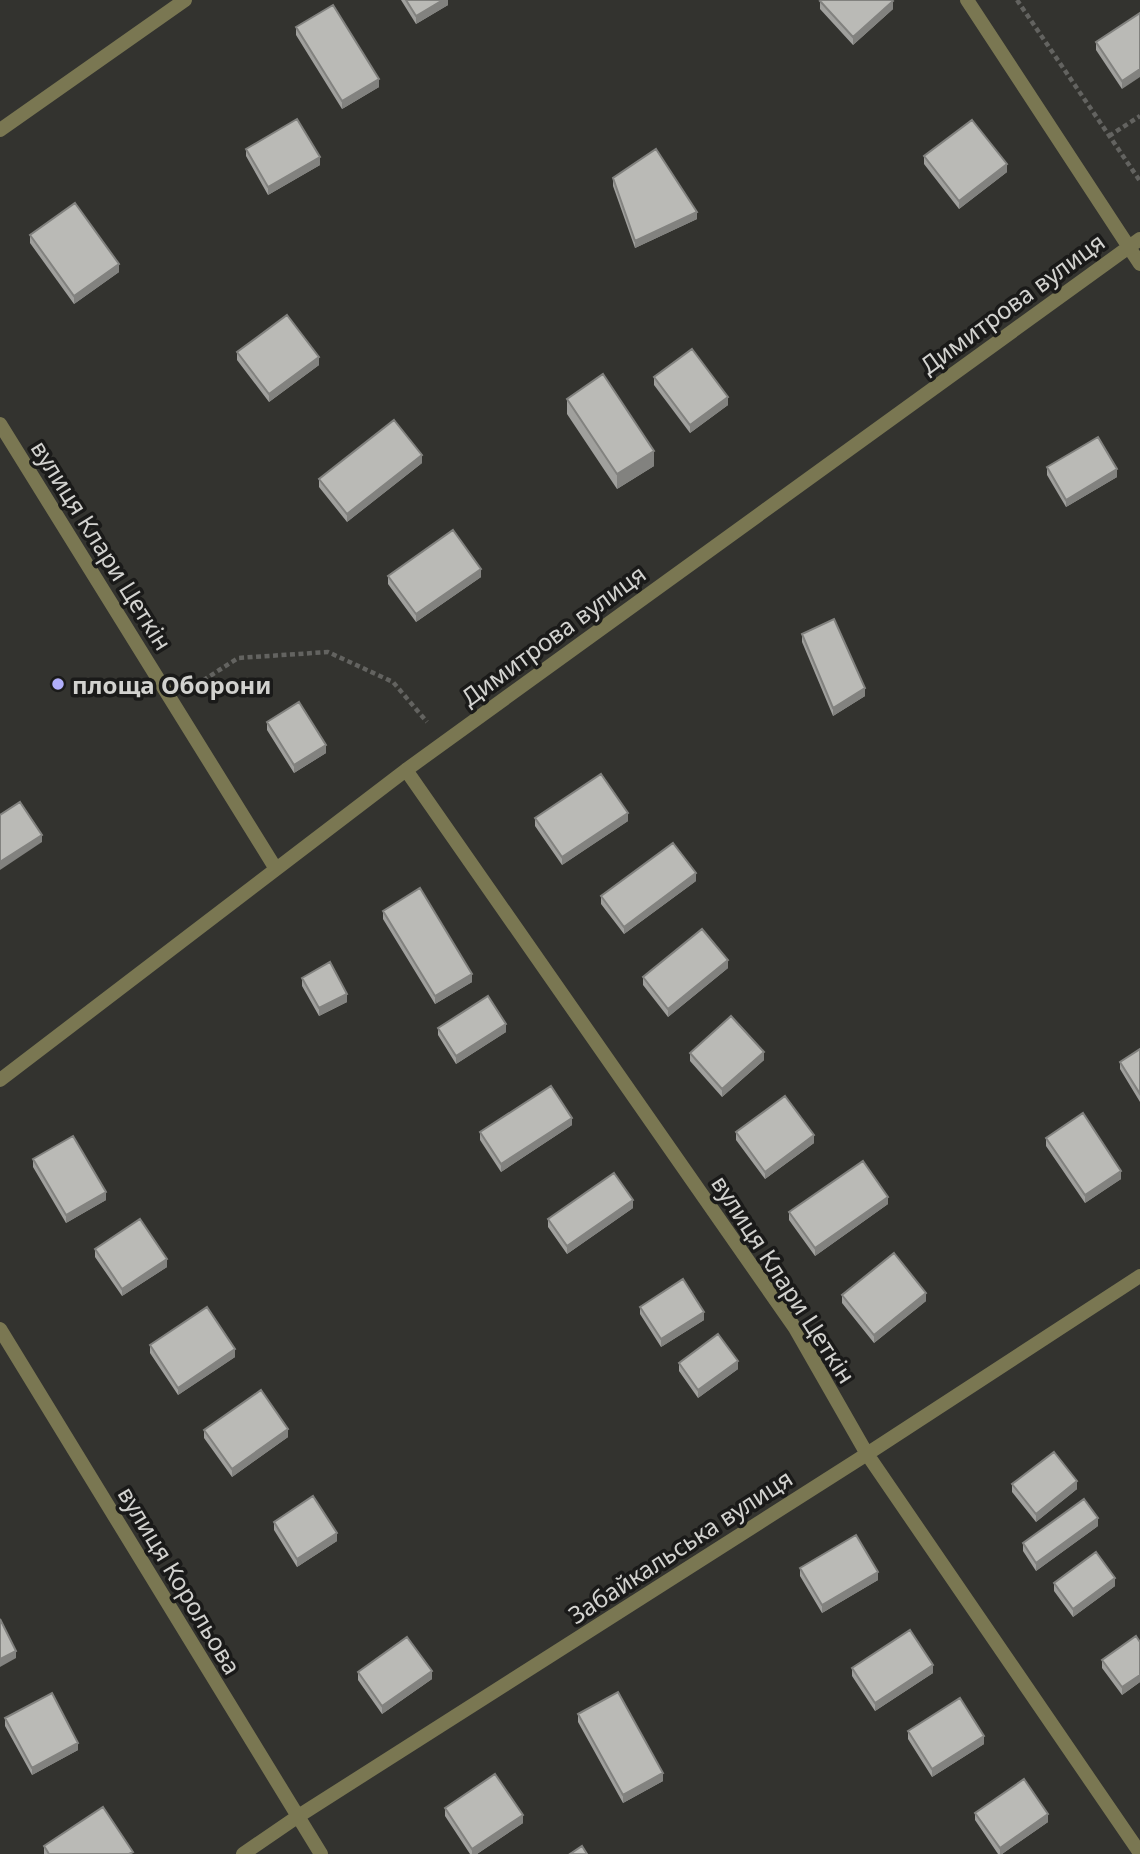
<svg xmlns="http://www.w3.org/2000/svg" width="1140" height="1854" font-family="'Noto Sans',sans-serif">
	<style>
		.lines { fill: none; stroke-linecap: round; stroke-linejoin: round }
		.path { stroke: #636360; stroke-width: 4.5; stroke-dasharray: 5 3.5; stroke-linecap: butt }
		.street { stroke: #7a7752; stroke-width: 14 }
		.wall { fill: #a0a09d }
		.shaded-wall { fill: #82827f }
		.building { fill: #babab6; stroke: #82827f; stroke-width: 2 }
		.poi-dot { fill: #b0aefa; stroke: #1a1a19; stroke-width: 2.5 }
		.labels { text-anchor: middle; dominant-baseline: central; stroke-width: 7; stroke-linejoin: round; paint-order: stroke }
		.street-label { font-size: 24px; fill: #d2d2cf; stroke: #1a1a19 }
		.poi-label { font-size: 24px; font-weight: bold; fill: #d2d2cf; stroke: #1a1a19; text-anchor: start }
	</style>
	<rect width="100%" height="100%" fill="#33332f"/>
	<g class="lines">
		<!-- path -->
		<path class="path" d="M 1017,0 L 1140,181
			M 1109,136 L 1140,116
			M 196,685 L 238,658 L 328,652 L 393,682 L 427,722"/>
		<!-- street -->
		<path class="street" d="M 967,0 L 1140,264
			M 0,130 L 185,0
			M 0,424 L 276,869
			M 406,770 L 795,1328 L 867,1454 L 1140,1853
			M 0,1080 L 406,770 L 1140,239
			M 0,1329 L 321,1854
			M 243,1854 L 297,1817 L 867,1454 L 1140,1276"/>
	</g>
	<!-- wall -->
	<path class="wall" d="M 401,0 L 448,0 L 448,5 L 416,24 Z
		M 820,1 L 893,9 L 853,45 L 820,9 Z
		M 1140,13 L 1122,89 L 1096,50 L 1096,42 Z
		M 296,27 L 379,87 L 342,109 L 296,35 Z
		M 246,149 L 320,165 L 268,195 L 246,156 Z
		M 924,156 L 1007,172 L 959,209 L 924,164 Z
		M 613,178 L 697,219 L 635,248 L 613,186 Z
		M 30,235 L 119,272 L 74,304 L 30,243 Z
		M 237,352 L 319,365 L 269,402 L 237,360 Z
		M 654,377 L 728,405 L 690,433 L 654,385 Z
		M 567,399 L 654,466 L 617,489 L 567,414 Z
		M 422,463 L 347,522 L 319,487 L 319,479 Z
		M 1047,467 L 1117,477 L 1066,507 L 1047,475 Z
		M 388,576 L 481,577 L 416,622 L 388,584 Z
		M 802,634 L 865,696 L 833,716 L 802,642 Z
		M 267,722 L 326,753 L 294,773 L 267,730 Z
		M 535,818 L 628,821 L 562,865 L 535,826 Z
		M 696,881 L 624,934 L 601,904 L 601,896 Z
		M 383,911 L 472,982 L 435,1004 L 383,919 Z
		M 728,968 L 668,1017 L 643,985 L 643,977 Z
		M 302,978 L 347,1002 L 319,1016 L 302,986 Z
		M 438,1028 L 506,1032 L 456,1064 L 438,1035 Z
		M 1140,1049 L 1140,1102 L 1120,1069 L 1120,1062 Z
		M 690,1053 L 764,1060 L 722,1097 L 690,1061 Z
		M 572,1125 L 501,1172 L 480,1140 L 480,1132 Z
		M 736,1132 L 814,1143 L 765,1179 L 736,1140 Z
		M 1046,1138 L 1121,1179 L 1085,1203 L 1046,1146 Z
		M 33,1159 L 106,1200 L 66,1223 L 33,1167 Z
		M 888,1204 L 815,1256 L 789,1220 L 789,1212 Z
		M 633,1208 L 567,1254 L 548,1227 L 548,1219 Z
		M 95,1249 L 167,1267 L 122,1296 L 95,1257 Z
		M 842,1295 L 926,1301 L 874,1343 L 842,1303 Z
		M 640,1307 L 704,1320 L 661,1347 L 640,1314 Z
		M 150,1345 L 235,1357 L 178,1395 L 150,1353 Z
		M 679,1363 L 738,1369 L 698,1398 L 679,1371 Z
		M 204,1430 L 288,1437 L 232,1477 L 204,1438 Z
		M 1012,1484 L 1077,1489 L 1036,1522 L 1012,1492 Z
		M 274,1522 L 337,1541 L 297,1567 L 274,1530 Z
		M 1098,1526 L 1036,1571 L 1023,1551 L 1023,1543 Z
		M 800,1568 L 878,1580 L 822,1613 L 800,1576 Z
		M 1054,1583 L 1115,1586 L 1073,1617 L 1054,1591 Z
		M 1140,1642 L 1140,1682 L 1122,1695 L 1102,1668 L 1102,1660 Z
		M 852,1668 L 933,1673 L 875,1711 L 852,1676 Z
		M 358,1672 L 432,1679 L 382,1714 L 358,1680 Z
		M 578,1714 L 663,1781 L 623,1803 L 578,1722 Z
		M 5,1718 L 78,1750 L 32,1775 L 5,1726 Z
		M 908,1731 L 984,1744 L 932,1777 L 908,1739 Z
		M 445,1808 L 523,1823 L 477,1854 L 470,1854 L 445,1816 Z
		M 975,1813 L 1048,1822 L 1002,1854 L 998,1854 L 975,1820 Z
		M 44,1846 L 133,1854 L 44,1854 Z"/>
	<!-- shaded-wall -->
	<path class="shaded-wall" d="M 443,0 L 448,0 L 448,5 L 416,24 L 416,16 Z
		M 893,1 L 893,9 L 853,45 L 853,37 Z
		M 1140,69 L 1140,77 L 1122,89 L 1122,81 Z
		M 379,79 L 379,87 L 342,109 L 342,101 Z
		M 320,157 L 320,165 L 268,195 L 268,187 Z
		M 1007,164 L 1007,172 L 959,209 L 959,201 Z
		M 697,212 L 697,219 L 635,248 L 635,241 Z
		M 119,264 L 119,272 L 74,304 L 74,296 Z
		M 319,357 L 319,365 L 269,402 L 269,394 Z
		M 728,397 L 728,405 L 690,433 L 690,425 Z
		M 654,451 L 654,466 L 617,489 L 617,474 Z
		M 422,455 L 422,463 L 347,522 L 347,514 Z
		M 1117,469 L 1117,477 L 1066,507 L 1066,500 Z
		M 481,569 L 481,577 L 416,622 L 416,614 Z
		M 865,688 L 865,696 L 833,716 L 833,708 Z
		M 326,745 L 326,753 L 294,773 L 294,765 Z
		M 628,813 L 628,821 L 562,865 L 562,857 Z
		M 42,835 L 42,842 L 0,870 L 0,862 Z
		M 696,873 L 696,881 L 624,934 L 624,927 Z
		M 728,960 L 728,968 L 668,1017 L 668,1009 Z
		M 472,974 L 472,982 L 435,1004 L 435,996 Z
		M 347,994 L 347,1002 L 319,1016 L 319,1008 Z
		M 506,1024 L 506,1032 L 456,1064 L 456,1056 Z
		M 764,1052 L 764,1060 L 722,1097 L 722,1089 Z
		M 572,1118 L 572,1125 L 501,1172 L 501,1164 Z
		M 814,1135 L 814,1143 L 765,1179 L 765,1172 Z
		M 1121,1171 L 1121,1179 L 1085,1203 L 1085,1195 Z
		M 106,1192 L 106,1200 L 66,1223 L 66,1215 Z
		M 888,1197 L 888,1204 L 815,1256 L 815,1248 Z
		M 633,1200 L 633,1208 L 567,1254 L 567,1246 Z
		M 167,1259 L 167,1267 L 122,1296 L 122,1289 Z
		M 926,1293 L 926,1301 L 874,1343 L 874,1335 Z
		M 704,1312 L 704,1320 L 661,1347 L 661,1339 Z
		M 235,1349 L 235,1357 L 178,1395 L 178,1388 Z
		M 738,1361 L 738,1369 L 698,1398 L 698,1390 Z
		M 288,1429 L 288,1437 L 232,1477 L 232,1469 Z
		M 1077,1481 L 1077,1489 L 1036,1522 L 1036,1514 Z
		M 1098,1518 L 1098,1526 L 1036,1571 L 1036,1563 Z
		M 337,1533 L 337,1541 L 297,1567 L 297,1559 Z
		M 878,1572 L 878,1580 L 822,1613 L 822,1605 Z
		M 1115,1578 L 1115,1586 L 1073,1617 L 1073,1609 Z
		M 16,1651 L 16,1658 L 0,1667 L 0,1659 Z
		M 933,1665 L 933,1673 L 875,1711 L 875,1703 Z
		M 432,1671 L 432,1679 L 382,1714 L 382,1706 Z
		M 1140,1675 L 1140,1682 L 1122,1695 L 1122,1687 Z
		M 984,1736 L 984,1744 L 932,1777 L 932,1769 Z
		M 78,1743 L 78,1750 L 32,1775 L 32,1768 Z
		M 663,1773 L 663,1781 L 623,1803 L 623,1795 Z
		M 1048,1814 L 1048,1822 L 1002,1854 L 1000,1854 L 1000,1848 Z
		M 523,1815 L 523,1823 L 477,1854 L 472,1854 L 472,1849 Z"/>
	<!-- building -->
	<path class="building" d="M 406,0 L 443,0 L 416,16 Z
		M 822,0 L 892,0 L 893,1 L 853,37 L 820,1 Z
		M 333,5 L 379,79 L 342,101 L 296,27 Z
		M 1140,13 L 1140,69 L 1122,81 L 1096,42 Z
		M 297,119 L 320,157 L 268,187 L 246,149 Z
		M 972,120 L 1007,164 L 959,201 L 924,156 Z
		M 656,149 L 697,212 L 635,241 L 613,178 Z
		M 75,203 L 119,264 L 74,296 L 30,235 Z
		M 287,315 L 319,357 L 269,394 L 237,352 Z
		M 692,349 L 728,397 L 690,425 L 654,377 Z
		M 603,374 L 654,451 L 617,474 L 567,399 Z
		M 394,420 L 422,455 L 347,514 L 319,479 Z
		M 1098,437 L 1117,469 L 1066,500 L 1047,467 Z
		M 453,530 L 481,569 L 416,614 L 388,576 Z
		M 834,619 L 865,688 L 833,708 L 802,634 Z
		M 299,702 L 326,745 L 294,765 L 267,722 Z
		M 601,774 L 628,813 L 562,857 L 535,818 Z
		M 20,802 L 42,835 L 0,862 L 0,815 Z
		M 673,843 L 696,873 L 624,927 L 601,896 Z
		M 420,888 L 472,974 L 435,996 L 383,911 Z
		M 702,929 L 728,960 L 668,1009 L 643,977 Z
		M 330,962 L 347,994 L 319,1008 L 302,978 Z
		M 488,996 L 506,1024 L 456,1056 L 438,1028 Z
		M 731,1016 L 764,1052 L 722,1089 L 690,1053 Z
		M 1140,1049 L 1140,1094 L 1120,1062 Z
		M 551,1086 L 572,1118 L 501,1164 L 480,1132 Z
		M 785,1096 L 814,1135 L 765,1172 L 736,1132 Z
		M 1083,1113 L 1121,1171 L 1085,1195 L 1046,1138 Z
		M 73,1136 L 106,1192 L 66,1215 L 33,1159 Z
		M 863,1161 L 888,1197 L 815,1248 L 789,1212 Z
		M 614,1173 L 633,1200 L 567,1246 L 548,1219 Z
		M 140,1219 L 167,1259 L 122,1289 L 95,1249 Z
		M 894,1253 L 926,1293 L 874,1335 L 842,1295 Z
		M 683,1279 L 704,1312 L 661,1339 L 640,1307 Z
		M 207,1307 L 235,1349 L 178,1388 L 150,1345 Z
		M 718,1334 L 738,1361 L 698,1390 L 679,1363 Z
		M 261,1390 L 288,1429 L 232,1469 L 204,1430 Z
		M 1054,1452 L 1077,1481 L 1036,1514 L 1012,1484 Z
		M 313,1496 L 337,1533 L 297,1559 L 274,1522 Z
		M 1084,1499 L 1098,1518 L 1036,1563 L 1023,1543 Z
		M 856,1535 L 878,1572 L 822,1605 L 800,1568 Z
		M 1096,1552 L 1115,1578 L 1073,1609 L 1054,1583 Z
		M 0,1619 L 16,1651 L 0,1659 Z
		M 910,1630 L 933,1665 L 875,1703 L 852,1668 Z
		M 1136,1636 L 1140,1642 L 1140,1675 L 1122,1687 L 1102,1660 Z
		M 407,1637 L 432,1671 L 382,1706 L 358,1672 Z
		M 618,1692 L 663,1773 L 623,1795 L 578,1714 Z
		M 52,1693 L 78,1743 L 32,1768 L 5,1718 Z
		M 960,1698 L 984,1736 L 932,1769 L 908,1731 Z
		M 495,1774 L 523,1815 L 472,1849 L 445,1808 Z
		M 1024,1779 L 1048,1814 L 1000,1848 L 975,1813 Z
		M 103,1807 L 133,1852 L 129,1854 L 49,1854 L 44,1846 Z
		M 582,1846 L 587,1854 L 570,1854 Z"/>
	<!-- markers -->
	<circle class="poi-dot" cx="58" cy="684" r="7"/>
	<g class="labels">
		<!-- street labels -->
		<g class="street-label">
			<text transform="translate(1012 303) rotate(-36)">Димитрова вулиця</text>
			<text transform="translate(102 545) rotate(58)">вулиця Клари Цеткін</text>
			<text transform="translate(553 635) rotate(-36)">Димитрова вулиця</text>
			<text transform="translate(784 1279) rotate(57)">вулиця Клари Цеткін</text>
			<text transform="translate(680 1546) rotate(-33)">Забайкальська вулиця</text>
			<text transform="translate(180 1580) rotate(59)">вулиця Корольова</text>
		</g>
		<!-- poi labels -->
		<g class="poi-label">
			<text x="72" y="684">площа Оборони</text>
		</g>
	</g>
</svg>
